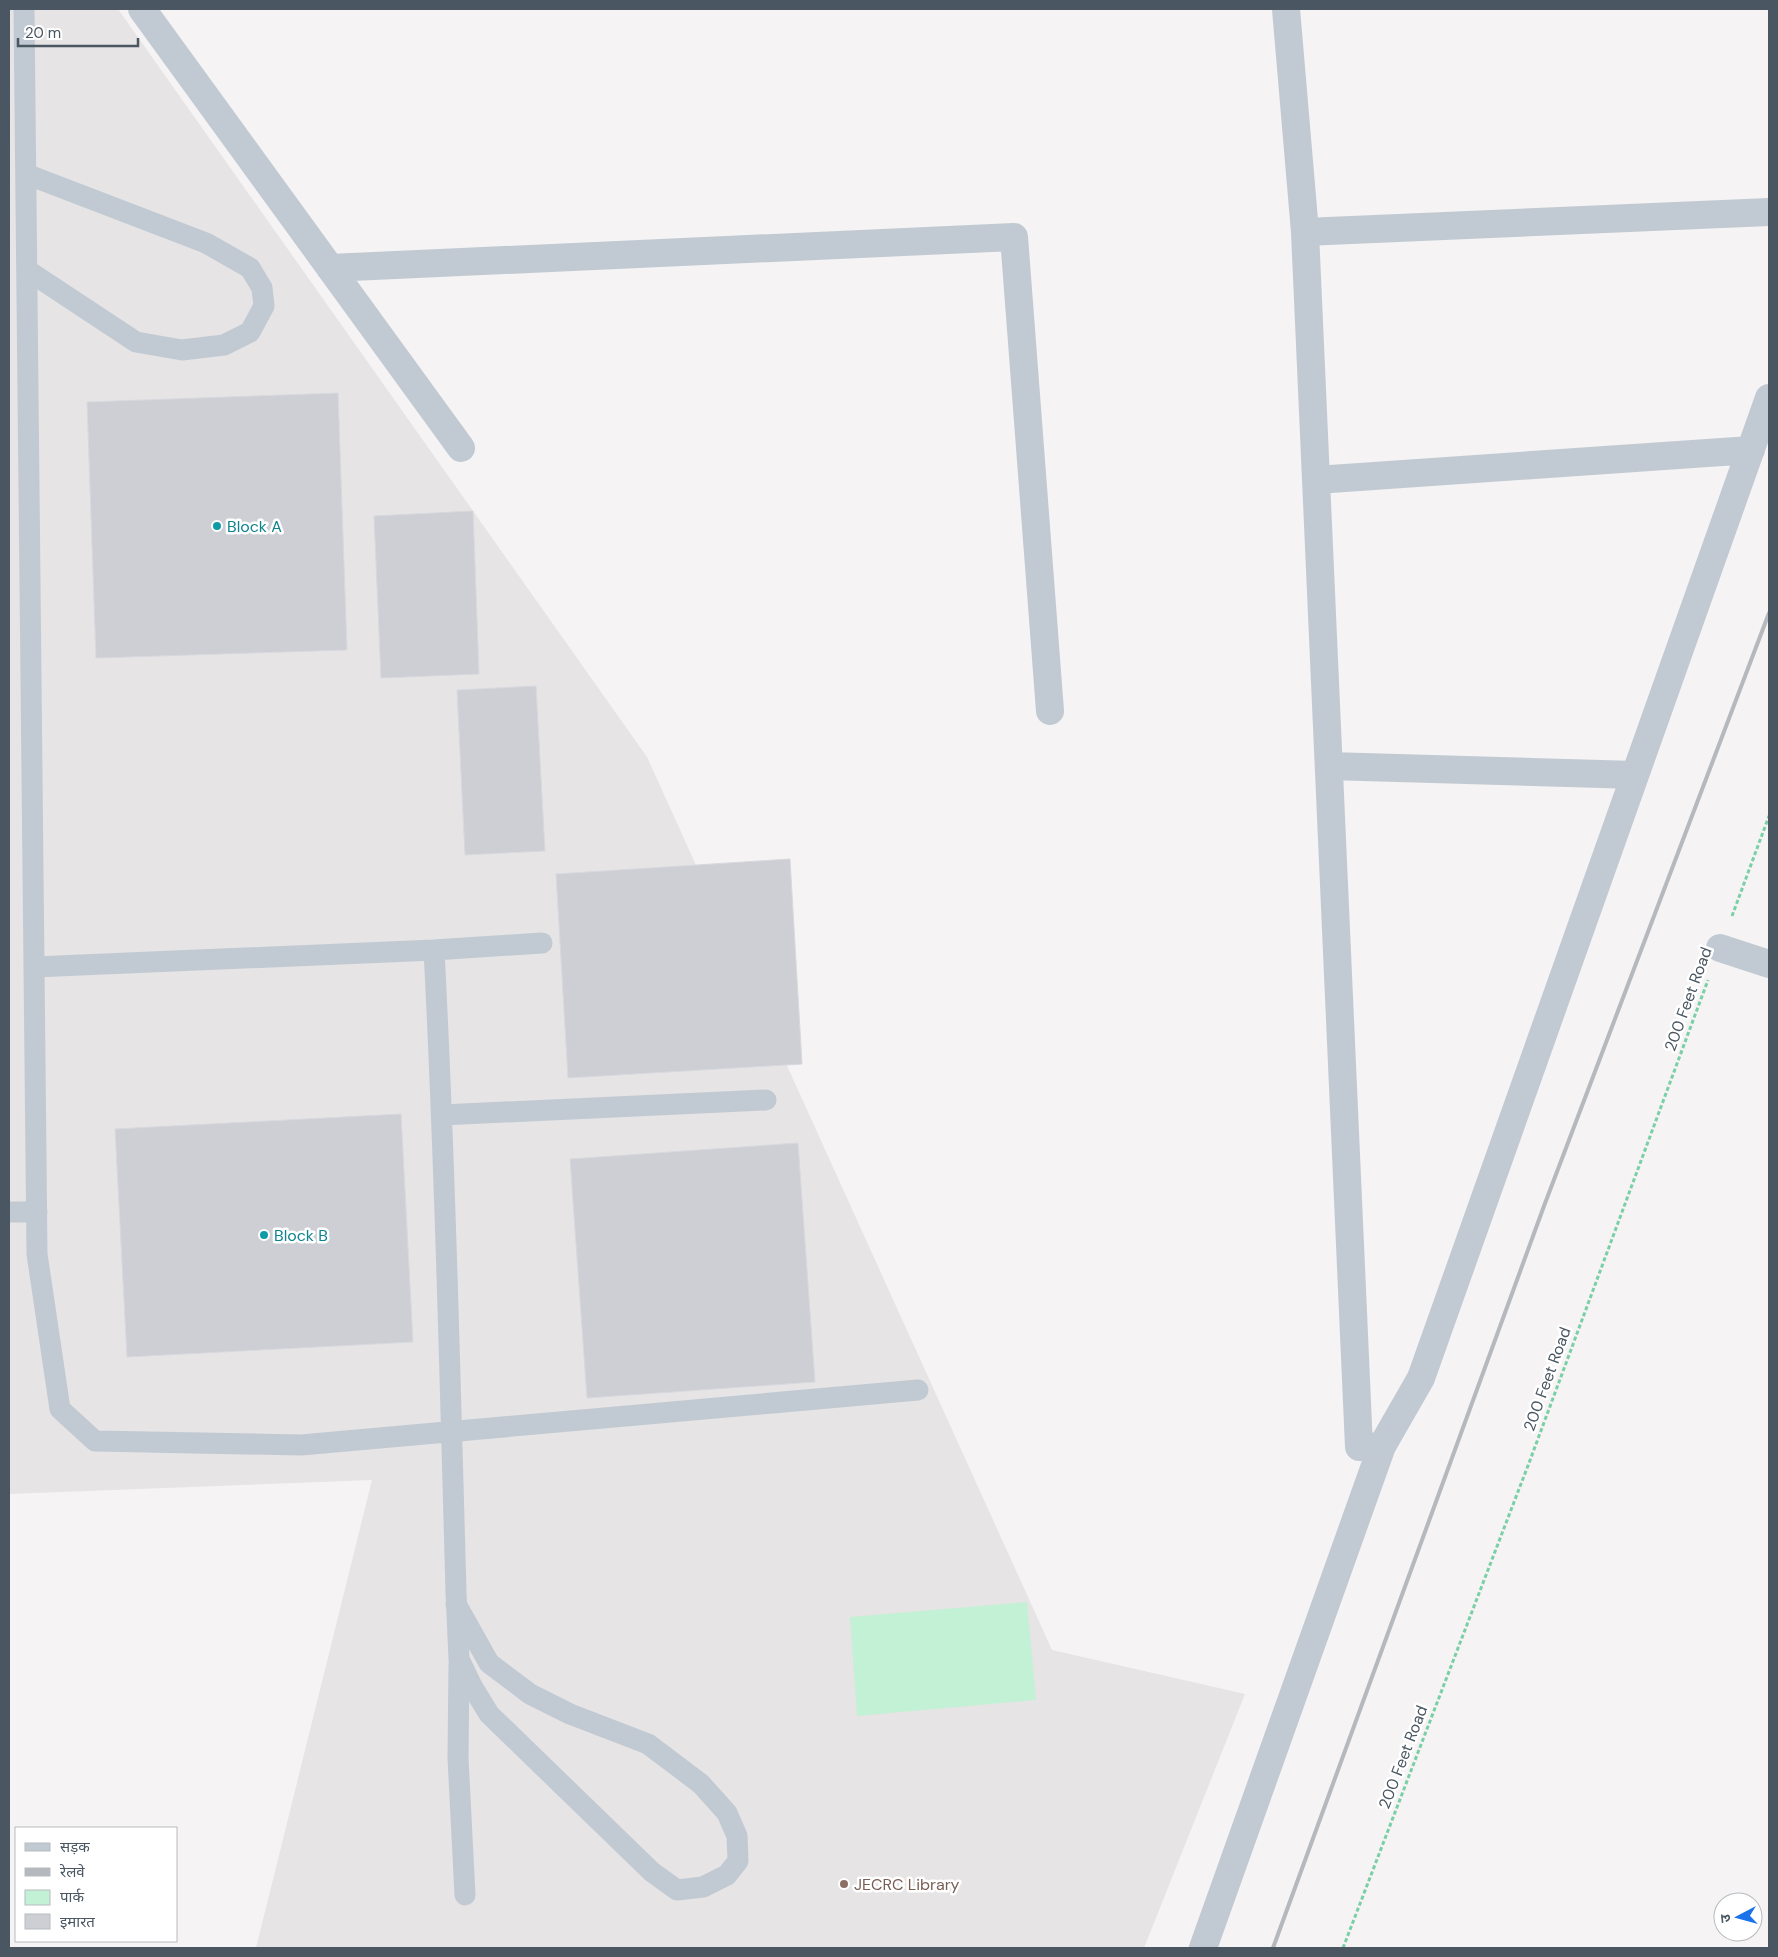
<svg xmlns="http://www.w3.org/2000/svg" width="1778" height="1957" font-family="'DM Sans','Noto Sans Devanagari',sans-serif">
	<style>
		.education { fill: #e6e4e5 }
		.green { fill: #c3f1d5 }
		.building { fill: #cdcfd5; stroke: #d7d9de }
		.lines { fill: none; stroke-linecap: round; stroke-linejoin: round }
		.path { stroke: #7ad0a6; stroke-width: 3; stroke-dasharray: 4 2.5; stroke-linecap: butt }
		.service { stroke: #c1cad2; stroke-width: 21 }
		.minor { stroke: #c1cad2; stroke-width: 28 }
		.rail { stroke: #b5b8bd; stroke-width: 4 }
		.culture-dot { fill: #0f9aa8; stroke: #fff; stroke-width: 2 }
		.education-dot { fill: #8d6e63; stroke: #fff; stroke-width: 2 }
		.labels { text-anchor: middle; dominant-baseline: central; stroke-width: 5; stroke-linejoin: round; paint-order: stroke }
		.culture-label { font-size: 16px; fill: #0d838f; stroke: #fff; text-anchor: start }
		.street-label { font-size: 16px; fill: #4a5661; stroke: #fff }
		.education-label { font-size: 16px; fill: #785e54; stroke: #fff; text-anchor: start }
	</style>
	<rect width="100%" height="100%" fill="#f5f3f3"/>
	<!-- education -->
	<path class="education" d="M 9,9 L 118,9 L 647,757 L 1052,1650 L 1245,1694 L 1144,1948 L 256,1948 L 372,1480 L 9,1494 Z"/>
	<!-- green -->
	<path class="green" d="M 1027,1602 L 1036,1700 L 857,1716 L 850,1617 Z"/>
	<!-- building -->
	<path class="building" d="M 338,393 L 347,650 L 96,658 L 87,402 Z
		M 473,511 L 479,674 L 381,678 L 374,516 Z
		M 536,686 L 545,851 L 465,855 L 457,690 Z
		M 790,859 L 802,1064 L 568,1078 L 556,874 Z
		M 401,1114 L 413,1342 L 127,1357 L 115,1129 Z
		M 798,1143 L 815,1382 L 587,1398 L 570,1159 Z"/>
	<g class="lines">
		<!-- path -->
		<path class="path" d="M 1732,916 L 1769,816
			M 1343,1948 L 1529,1463 L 1708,980"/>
		<!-- service -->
		<path class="service" d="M 24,9 L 37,1254 L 60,1409 L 95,1441 L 301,1445 L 918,1390
			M 26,174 L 206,243 L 250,268 L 262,288 L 264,306 L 250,332 L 224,345 L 182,350 L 136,342 L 27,270
			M 434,950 L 542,943
			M 34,967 L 434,950 C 445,1164 450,1378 456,1592 L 459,1659 L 472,1686 L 489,1714 L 652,1872 L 677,1890 L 703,1887 L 727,1875 L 738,1861 L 737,1836 L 727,1813 L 701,1784 L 648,1744 L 570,1714 L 530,1694 L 489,1663 L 456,1604
			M 442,1115 L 766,1100
			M 9,1212 L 37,1212
			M 459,1664 L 458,1758 L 465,1895"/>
		<!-- minor -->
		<path class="minor" d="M 142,9 L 461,448
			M 1286,9 L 1305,232 L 1769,212
			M 1305,232 L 1359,1447 L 1382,1446 L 1421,1378 L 1769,398
			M 330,268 L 1014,237 L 1050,711
			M 1316,480 L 1751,450
			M 1329,766 L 1635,775
			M 1720,948 L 1769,964
			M 1203,1948 L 1382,1446"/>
		<!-- rail -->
		<path class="rail" d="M 1273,1948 L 1544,1206 L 1769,613"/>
	</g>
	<!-- markers -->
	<g class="culture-dot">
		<circle cx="217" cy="526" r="5"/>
		<circle cx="264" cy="1235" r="5"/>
	</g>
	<circle class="education-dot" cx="844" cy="1884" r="5"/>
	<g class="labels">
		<!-- culture labels -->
		<g class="culture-label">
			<text x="227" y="526">Block A</text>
			<text x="274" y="1235">Block B</text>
		</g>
		<!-- street labels -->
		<g class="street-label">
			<text transform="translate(1688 999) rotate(-70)">200 Feet Road</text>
			<text transform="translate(1547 1379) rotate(-70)">200 Feet Road</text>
			<text transform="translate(1403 1757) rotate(-69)">200 Feet Road</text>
		</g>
		<!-- education labels -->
		<g class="education-label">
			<text x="854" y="1884">JECRC Library</text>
		</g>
	</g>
	<!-- border -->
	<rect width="1778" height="1957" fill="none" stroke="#4a5661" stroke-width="20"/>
	<!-- legend -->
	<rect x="15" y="1827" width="162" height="115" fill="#ffffff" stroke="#b7bbc0"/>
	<rect x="25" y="1843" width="25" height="8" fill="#c1cad2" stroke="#b7bbc0"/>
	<text x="60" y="1852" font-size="15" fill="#4a5661">सड़क</text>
	<rect x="25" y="1868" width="25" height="8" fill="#b5b8bd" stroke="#b7bbc0"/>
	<text x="60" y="1877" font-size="15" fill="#4a5661">रेलवे</text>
	<rect x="25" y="1890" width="25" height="15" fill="#c3f1d5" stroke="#b7bbc0"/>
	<text x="60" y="1902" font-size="15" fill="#4a5661">पार्क</text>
	<rect x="25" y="1914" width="25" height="15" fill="#cdcfd5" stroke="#b7bbc0"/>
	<text x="60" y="1927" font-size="15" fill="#4a5661">इमारत</text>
	<!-- north arrow -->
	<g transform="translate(1738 1917) rotate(264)"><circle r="24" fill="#ffffff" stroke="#b7bbc0"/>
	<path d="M0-4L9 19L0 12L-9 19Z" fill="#1a73e8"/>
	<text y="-8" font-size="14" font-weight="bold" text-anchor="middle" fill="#4a5661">उ</text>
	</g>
	<!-- scale -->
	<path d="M18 38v8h120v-8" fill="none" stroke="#4a5661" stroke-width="2.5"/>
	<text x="25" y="38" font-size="15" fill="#4a5661" stroke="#ffffff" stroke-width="4" paint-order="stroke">20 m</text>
</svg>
